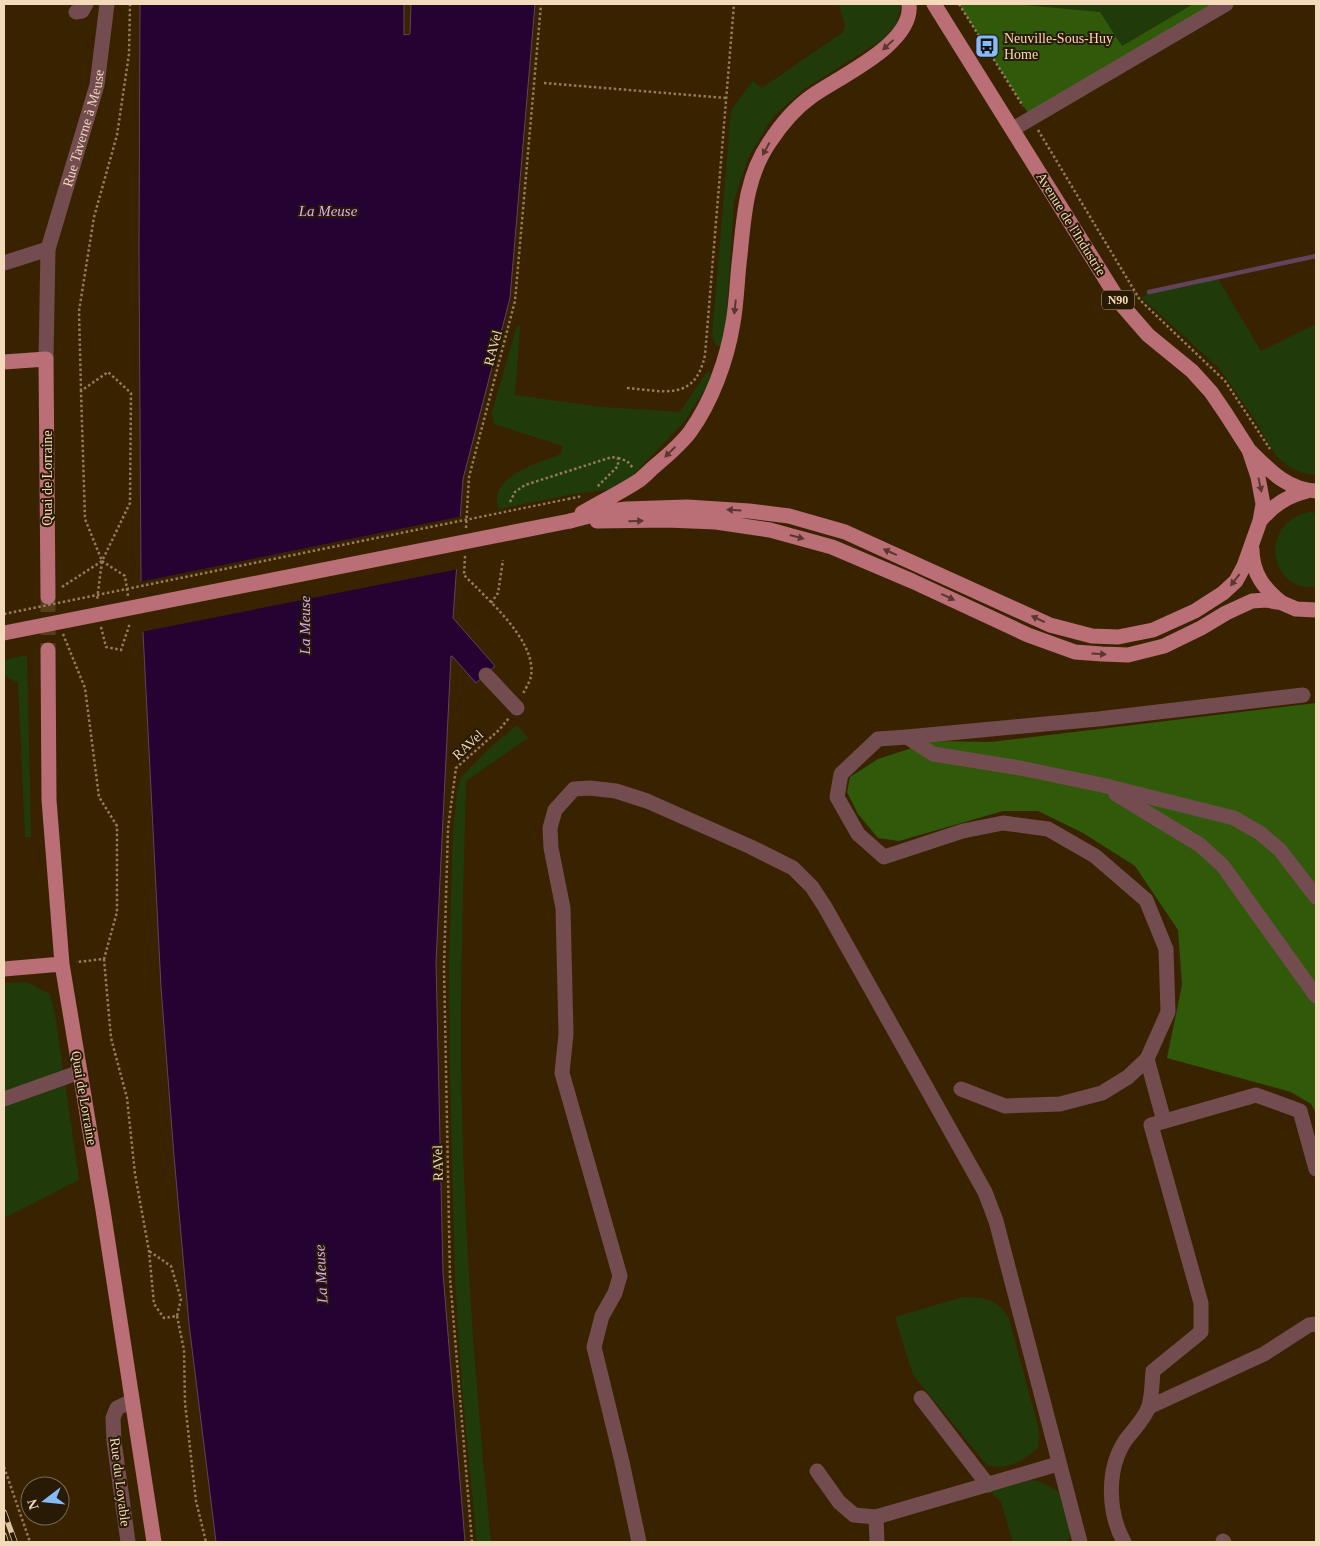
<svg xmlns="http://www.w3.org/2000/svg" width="1320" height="1546" font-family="Georgia,serif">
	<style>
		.green { fill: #203b09 }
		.forest { fill: #305909 }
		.water { fill: #240231; stroke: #62435a }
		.pier { fill: #392200 }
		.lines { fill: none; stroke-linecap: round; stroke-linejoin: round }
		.stream { stroke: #62435a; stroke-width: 4.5 }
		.major-tunnel { stroke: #553e1c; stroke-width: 15; stroke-dasharray: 15 8; stroke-linecap: butt }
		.path { stroke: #947c5b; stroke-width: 2.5; stroke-dasharray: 2.5 2.5; stroke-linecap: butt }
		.minor { stroke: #724c4f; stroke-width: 15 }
		.major { stroke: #ba6e76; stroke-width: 15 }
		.rail-casing { stroke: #dac1a1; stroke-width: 5.5 }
		.rail { stroke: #291a05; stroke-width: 4; stroke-dasharray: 11; stroke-linecap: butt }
		.path-bridge { stroke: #947c5b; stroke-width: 2.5; stroke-dasharray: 2.5 2.5; stroke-linecap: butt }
		.major-bridge { stroke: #ba6e76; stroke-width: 15 }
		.oneway { fill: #5c372d }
		.labels { text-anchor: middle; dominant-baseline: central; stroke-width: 4; stroke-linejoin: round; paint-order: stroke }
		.shield { fill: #291a05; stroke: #b6a084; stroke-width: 1 }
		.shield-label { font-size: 12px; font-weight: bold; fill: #f3daba }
		.poi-label { font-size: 14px; fill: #f3daba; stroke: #291a05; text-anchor: start }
		.street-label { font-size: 14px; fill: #f3daba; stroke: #291a05 }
		.water-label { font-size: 15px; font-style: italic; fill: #deacf7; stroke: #291a05 }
	</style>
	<rect width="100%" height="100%" fill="#392200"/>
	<!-- green -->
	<path class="green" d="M 839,4 L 900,4 L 901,7 L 896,25 L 882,40 L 804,89 L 773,117 L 749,156 L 734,200 L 726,327 L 721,347 L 716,345 L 712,337 L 731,110 L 753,81 L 762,88 L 843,32 L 845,26 Z
		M 1012,4 L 1193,4 L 1122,46 Z
		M 1217,277 L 1261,351 L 1316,324 L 1316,475 L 1307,474 L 1291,468 L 1276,456 L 1255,420 L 1220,369 L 1142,298 L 1149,292 Z
		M 520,325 L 515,395 L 602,407 L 680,412 L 706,373 L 709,371 L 711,374 L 705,389 L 684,422 L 632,476 L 610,489 L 568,495 L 498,509 C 498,505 496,500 497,497 C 499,473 542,462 561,454 L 563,446 L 494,424 L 492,412 L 517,326 Z
		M 1309,512 L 1316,513 L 1316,587 C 1270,592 1257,524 1309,512 Z
		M 27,655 L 31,837 L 25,837 L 18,683 L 4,675 L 4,660 Z
		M 517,725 L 528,738 L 466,781 C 464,875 460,970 461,1064 C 463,1224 475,1383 491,1542 L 477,1542 L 463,1400 L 455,1281 L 450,1071 L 449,967 L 453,830 L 457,793 L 461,777 L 493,745 Z
		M 27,982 L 50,994 L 55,1014 L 79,1180 L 4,1218 L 4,983 Z
		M 963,1297 L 980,1298 L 992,1301 L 1001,1307 L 1009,1319 L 1039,1430 L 1038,1448 C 1021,1461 1009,1471 987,1465 L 913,1375 L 895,1317 Z
		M 1026,1479 L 1041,1482 L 1062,1493 L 1073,1527 L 1067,1542 L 1013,1542 L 1001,1502 L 988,1489 Z"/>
	<!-- forest -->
	<path class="forest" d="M 959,4 L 1012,4 L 1100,12 L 1122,46 L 1193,4 L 1226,4 L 1031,118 Z
		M 1316,703 L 1316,1113 L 1311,1104 L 1291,1092 L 1167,1058 L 1182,985 L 1178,930 L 1135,866 L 1083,833 L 1038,811 L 1003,811 L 899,841 L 878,838 L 858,814 L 847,792 L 850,777 L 878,759 L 933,741 L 990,742 Z"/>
	<!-- water -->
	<path class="water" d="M 140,4 L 404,4 L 404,35 L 410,34 L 411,4 L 535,4 L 510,298 L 463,479 L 453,618 L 495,666 L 476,683 L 452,656 L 451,656 L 436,962 L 443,1273 L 465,1542 L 216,1542 L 189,1324 L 174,1156 L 161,987 L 143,632 L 141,581 L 139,251 Z"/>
	<!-- pier -->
	<path class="pier" d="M 463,516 L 459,569 L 141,632 L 139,582 Z"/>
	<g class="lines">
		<!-- stream -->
		<path class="stream" d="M 1149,292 L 1316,256"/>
		<!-- major-tunnel -->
		<path class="major-tunnel" d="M 48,597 L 48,650"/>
		<!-- path -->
		<path class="path" d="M 959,4 L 1023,106
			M 544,83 L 726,98
			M 1038,130 L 1140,300 L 1225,381 L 1270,449
			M 627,388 C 664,391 695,402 705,355 L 734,4
			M 81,391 L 79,311 L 94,217 L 117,135 L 129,54 L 130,4
			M 618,458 L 627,461 L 633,468
			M 568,499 L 582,496
			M 510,502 L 515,492 L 525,485 L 612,457 L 618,458 L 618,466 L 597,487
			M 466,528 L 469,477 L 515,301 L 541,4
			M 465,556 L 464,575 C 487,599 537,641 531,676 C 530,682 525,689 523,694
			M 102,561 L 125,576 L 128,596
			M 62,587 L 102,561 L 130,503 L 131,393 L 108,372 L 81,391 L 85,519 L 102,561 L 97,600
			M 491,603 L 498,593 L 503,560
			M 101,627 L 106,647 L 121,650 L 130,623
			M 63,634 L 85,688 L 99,797 L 117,826 L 117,912 L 104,959 L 76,962
			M 104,959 L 111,1038 L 127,1098 L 135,1174 L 149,1251 L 154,1304 L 164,1318 L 177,1316 L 181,1299 L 171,1266 L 149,1251
			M 177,1316 L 184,1350 L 185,1403 L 196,1501 L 206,1542
			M 4,1467 L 30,1542
			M 472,1542 L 450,1278 L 444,967 L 448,828 L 456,768 L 499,730 L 509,718"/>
		<!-- minor -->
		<g class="minor">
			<path d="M 76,12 L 82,11 L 86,4"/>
			<path d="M 1013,129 L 1226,4"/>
			<path d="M 4,263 L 48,249"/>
			<path id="s1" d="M 46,359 L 48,249 L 97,85 L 107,4"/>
			<path d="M 486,675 L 517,708"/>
			<path d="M 1303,695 L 1098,719 L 907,737 L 933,754 L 1020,768 L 1102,785 L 1234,818 L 1260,833 L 1280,850 L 1316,897"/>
			<path d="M 907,737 L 878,739 L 841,774 L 837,797 L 858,834 L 884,857 L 963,831 L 1003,823 L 1048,829 L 1095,856 L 1146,900 L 1166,949 L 1168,1012 L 1147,1059 L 1128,1077 L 1102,1093 L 1060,1104 L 1005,1106 L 961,1089"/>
			<path d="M 1116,794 L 1200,845 L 1223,866 L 1316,996"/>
			<path d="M 1147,1059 L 1164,1121"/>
			<path d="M 4,1099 L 80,1072"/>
			<path d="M 921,1398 L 988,1485"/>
			<path d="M 1149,1407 L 1264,1354 L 1309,1325 L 1316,1324"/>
			<path d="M 817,1471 L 839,1502 L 854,1515 L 876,1517 L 1058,1464"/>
			<path d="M 876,1517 L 877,1542"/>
			<path d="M 1223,1541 L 1224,1542"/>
			<path d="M 128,1542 L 114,1441 L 113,1418 L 117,1408 L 132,1401"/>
			<path d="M 639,1542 L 622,1462 L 594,1347 L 602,1316 L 615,1293 L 620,1276 L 562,1073 L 566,1034 L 563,908 L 551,848 L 550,828 L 555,810 L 574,789 L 590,788 L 616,791 L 647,801 L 751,847 L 793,868 L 812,887 L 825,907 L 985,1192 L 996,1221 L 1080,1542"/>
			<path d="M 1124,1542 C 1108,1513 1106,1470 1125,1441 C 1132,1431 1145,1419 1149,1406 C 1152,1396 1152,1382 1153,1371 L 1201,1332 L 1201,1303 L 1151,1125 L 1256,1095 L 1300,1111 L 1316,1169"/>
		</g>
		<!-- major -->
		<path class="major" d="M 4,362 L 46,359 L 48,597
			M 1251,452 C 1270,471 1288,490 1316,491
			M 582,513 C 600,502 620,493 638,481 C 644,477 649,471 655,466 C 667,456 680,445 690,432 C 712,401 727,360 733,323 C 737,301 737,278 740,255 C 744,216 746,177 769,143 C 780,126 795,108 812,96 C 840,76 914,44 909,4
			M 570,521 L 609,511 L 626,509 L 687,507 L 749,511 L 789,516 L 845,532 L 1050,625 L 1092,636 L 1118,637 L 1153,630 L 1195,611 L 1223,593 L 1236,581 L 1244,566 L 1260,521 L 1263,504 L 1258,477 L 1249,450 L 1226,414 L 1211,392 L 1192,371 L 1148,335 L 1121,304 L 934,4
			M 597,521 L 667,520 L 716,522 L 770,530 L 832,547 L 912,581 L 1028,635 L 1075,652 L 1102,654 L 1128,655 L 1164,646 L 1201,628 L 1226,613 L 1252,601 L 1266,600 L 1282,603 L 1296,609 L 1316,610
			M 1260,521 C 1273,505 1287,496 1307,491
			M 1252,549 C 1252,573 1264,589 1282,603
			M 48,650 L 49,800 L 62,964 L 103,1210 L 154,1542
			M 4,969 L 62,964"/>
		<!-- rail casing -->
		<g class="rail-casing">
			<path id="rail" d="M 4,1512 L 15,1542
				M 4,1535 L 6,1542"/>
		</g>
		<!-- rail -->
		<use href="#rail" class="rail"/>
		<!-- path-bridge -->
		<path class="path-bridge" d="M 4,614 L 568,499"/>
		<!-- major-bridge -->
		<path class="major-bridge" d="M 4,633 L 570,521"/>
	</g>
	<!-- one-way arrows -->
	<defs><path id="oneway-solid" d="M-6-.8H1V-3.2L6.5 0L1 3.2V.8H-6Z" transform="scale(1.25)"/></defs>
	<g class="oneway">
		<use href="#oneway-solid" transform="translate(888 45) rotate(137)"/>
		<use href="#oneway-solid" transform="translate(766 149) rotate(119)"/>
		<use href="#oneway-solid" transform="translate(735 307) rotate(96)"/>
		<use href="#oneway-solid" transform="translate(670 452) rotate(136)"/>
		<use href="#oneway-solid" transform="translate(1260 485) rotate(78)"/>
		<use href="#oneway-solid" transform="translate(734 510) rotate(-177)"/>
		<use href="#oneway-solid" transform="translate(636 521) rotate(-1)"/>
		<use href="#oneway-solid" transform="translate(797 537) rotate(15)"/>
		<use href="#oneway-solid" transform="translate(890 552) rotate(-156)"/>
		<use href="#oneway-solid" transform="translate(1235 580) rotate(128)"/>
		<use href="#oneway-solid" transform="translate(948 597) rotate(25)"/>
		<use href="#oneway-solid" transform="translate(1038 619) rotate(-155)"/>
		<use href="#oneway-solid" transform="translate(1099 654) rotate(4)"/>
	</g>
	<!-- icons -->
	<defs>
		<g id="bus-square" transform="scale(1.25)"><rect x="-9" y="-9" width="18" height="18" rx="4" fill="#86bbfb" stroke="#291a05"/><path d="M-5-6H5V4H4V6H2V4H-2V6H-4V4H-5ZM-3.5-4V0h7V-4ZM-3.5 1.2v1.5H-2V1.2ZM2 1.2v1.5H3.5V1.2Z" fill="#111"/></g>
	</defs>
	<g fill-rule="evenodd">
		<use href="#bus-square" x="987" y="46"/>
	</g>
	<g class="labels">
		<!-- shield labels -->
		<rect class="shield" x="1102" y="290.5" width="32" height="19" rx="4"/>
		<g class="shield-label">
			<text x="1118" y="300">N90</text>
		</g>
		<!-- poi labels -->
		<g class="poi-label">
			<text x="1004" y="38">Neuville-Sous-Huy<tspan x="1004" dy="16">Home</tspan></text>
		</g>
		<!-- street labels -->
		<g class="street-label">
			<text stroke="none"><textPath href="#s1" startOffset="236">Rue Taverne à Meuse</textPath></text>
			<text transform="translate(1071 224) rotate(58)">Avenue de l'Industrie</text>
			<text transform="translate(493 348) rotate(-75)">RAVel</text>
			<text transform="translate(47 478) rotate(-90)">Quai de Lorraine</text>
			<text transform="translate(468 745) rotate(-43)">RAVel</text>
			<text transform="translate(84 1098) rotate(80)">Quai de Lorraine</text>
			<text transform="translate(438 1163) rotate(-91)">RAVel</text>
			<text transform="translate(120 1482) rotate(83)">Rue du Loyable</text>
		</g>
		<!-- water labels -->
		<g class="water-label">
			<text x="328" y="211">La Meuse</text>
			<text transform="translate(305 625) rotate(-90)">La Meuse</text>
			<text transform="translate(321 1274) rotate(-93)">La Meuse</text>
		</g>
	</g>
	<!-- border -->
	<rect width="1320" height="1546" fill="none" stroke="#f3daba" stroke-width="10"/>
	<!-- north arrow -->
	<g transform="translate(45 1501) rotate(254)"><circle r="24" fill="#291a05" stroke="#7a674d"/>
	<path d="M0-4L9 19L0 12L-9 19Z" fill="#86bbfb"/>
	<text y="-8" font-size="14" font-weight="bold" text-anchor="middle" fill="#f3daba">N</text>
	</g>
</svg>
